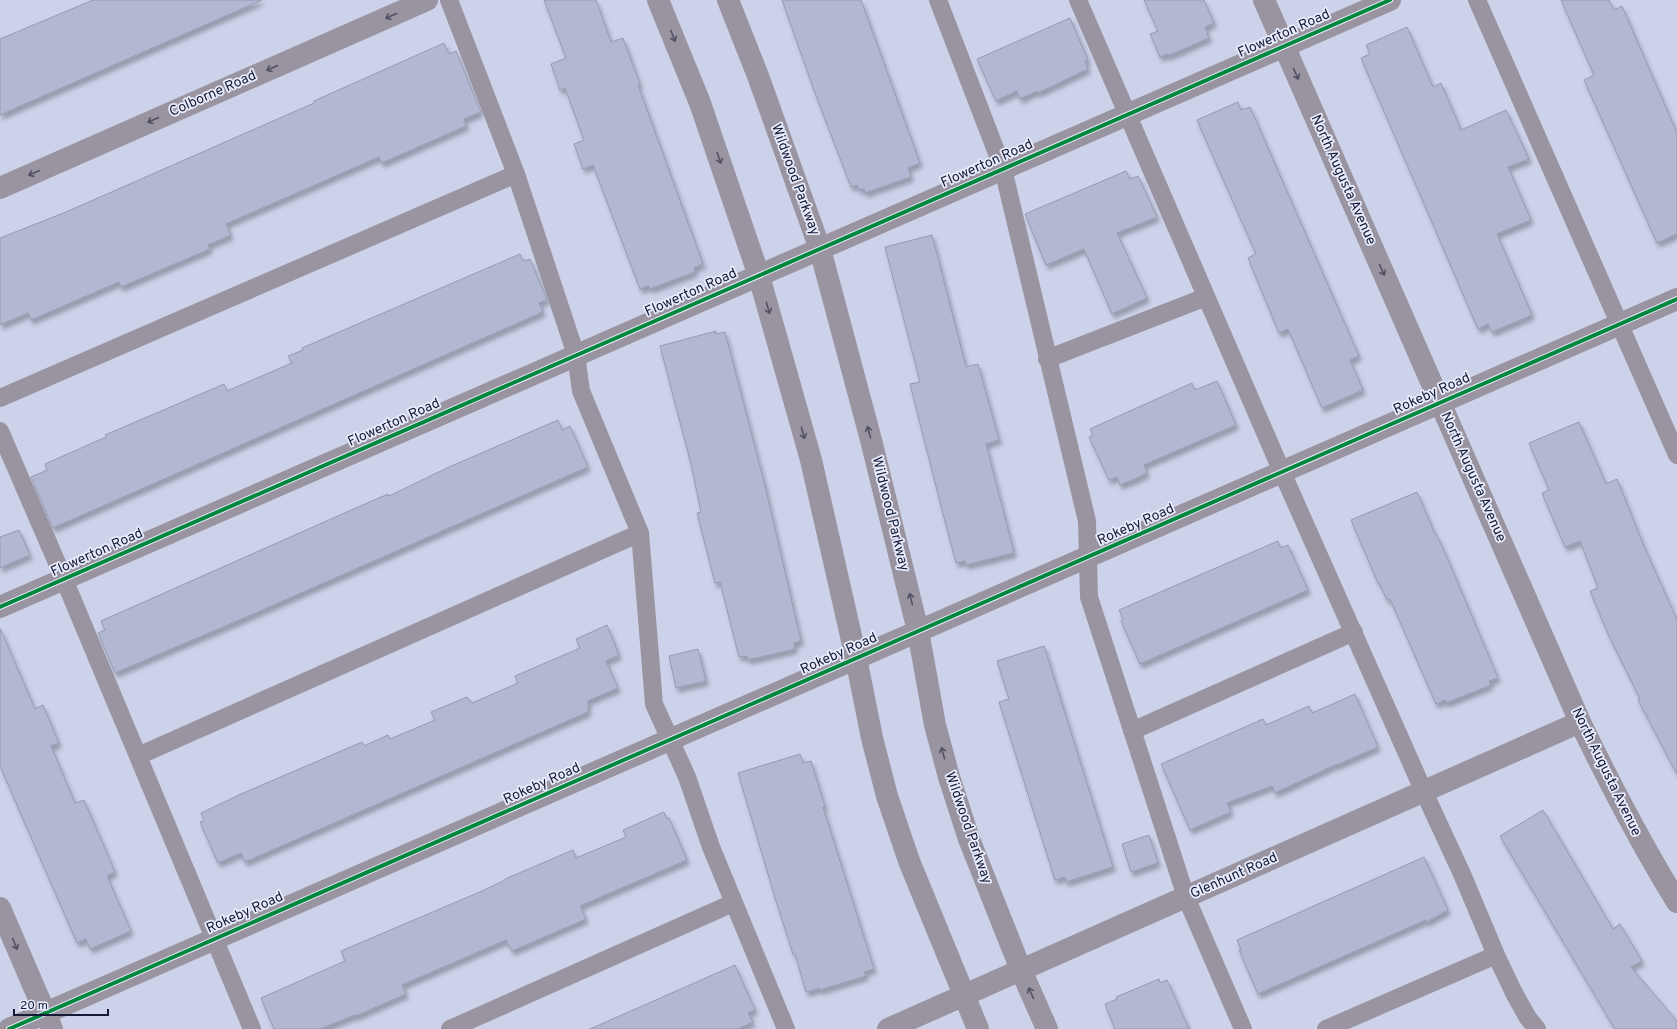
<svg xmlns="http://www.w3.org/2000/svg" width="1677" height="1029" font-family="Overpass,sans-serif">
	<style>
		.building { fill: #b3b8d2; stroke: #959ab1; filter: url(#shadow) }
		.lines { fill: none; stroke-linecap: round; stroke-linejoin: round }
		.service { stroke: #9a94a0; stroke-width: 18 }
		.minor { stroke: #9a94a0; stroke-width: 22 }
		.tertiary { stroke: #9a94a0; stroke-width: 22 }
		.cycleway-casing { stroke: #e8ecfc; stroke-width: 6 }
		.cycleway { stroke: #00873e; stroke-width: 4 }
		.oneway { stroke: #515166 }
		.labels { text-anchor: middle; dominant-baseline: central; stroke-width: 3.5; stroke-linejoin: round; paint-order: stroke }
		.street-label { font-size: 14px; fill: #151a36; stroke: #e8ecfc }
	</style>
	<defs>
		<filter id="shadow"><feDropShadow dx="2.5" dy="4.5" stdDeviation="2" flood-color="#0004"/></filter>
	</defs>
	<rect width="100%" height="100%" fill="#ccd2ea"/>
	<!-- building -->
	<path class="building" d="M 93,0 L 262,0 L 0,115 L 0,39 Z
		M 544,0 L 596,0 L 611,42 L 623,38 L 640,84 L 638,85 L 703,264 L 694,268 L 695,272 L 650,289 L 649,286 L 640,289 L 593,165 L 583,169 L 574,144 L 584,140 L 565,88 L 560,90 L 551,64 L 566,58 Z
		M 782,0 L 861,0 L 920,163 L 908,168 L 911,177 L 865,193 L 864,189 L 859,190 L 857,185 L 851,187 L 815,93 Z
		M 1144,0 L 1204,0 L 1214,23 L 1205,27 L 1209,38 L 1168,56 L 1168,54 L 1160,57 L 1150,34 L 1158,31 Z
		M 1561,0 L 1609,0 L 1614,10 L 1622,6 L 1677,133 L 1677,234 L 1657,243 L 1584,80 L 1594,75 Z
		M 1070,18 L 1088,60 L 1085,61 L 1088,69 L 1038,93 L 1037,91 L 1020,99 L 1017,91 L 996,101 L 977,59 Z
		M 1407,27 L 1433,87 L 1441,83 L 1461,130 L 1506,110 L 1529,159 L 1508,167 L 1531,220 L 1497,234 L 1532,315 L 1492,332 L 1488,324 L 1478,329 L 1361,58 L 1370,54 L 1366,45 Z
		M 444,43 L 449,54 L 456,51 L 481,112 L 464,119 L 466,126 L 382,163 L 379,157 L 226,224 L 231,235 L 208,245 L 210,249 L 121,287 L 119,282 L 31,320 L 28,313 L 0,325 L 0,238 L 66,212 L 314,103 L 314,101 Z
		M 1238,102 L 1241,110 L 1250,107 L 1359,356 L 1350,360 L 1363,390 L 1322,408 L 1288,329 L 1279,333 L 1248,258 L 1256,254 L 1197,120 Z
		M 1126,171 L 1130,179 L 1138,176 L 1157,217 L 1117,233 L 1147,298 L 1112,314 L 1084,249 L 1046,265 L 1025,214 Z
		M 932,235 L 966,367 L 978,364 L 999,440 L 986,444 L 1014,553 L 966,565 L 965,561 L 956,563 L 943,514 L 910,384 L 920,382 L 885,247 Z
		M 520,254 L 523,261 L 530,259 L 543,290 L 547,300 L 539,303 L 543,312 L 53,528 L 31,477 L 47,470 L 45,464 L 106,437 L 105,435 L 224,384 L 227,391 L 292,363 L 288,356 L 303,350 L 302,348 Z
		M 716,331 L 716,334 L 725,332 L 765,486 L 801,641 L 794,643 L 795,649 L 748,660 L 747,656 L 739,657 L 720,582 L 715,583 L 697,513 L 701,512 L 691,464 L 660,346 Z
		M 1217,381 L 1236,425 L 1144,465 L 1147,473 L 1135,479 L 1120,485 L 1117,477 L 1109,480 L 1089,437 L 1093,435 L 1090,429 L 1192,383 L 1195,390 Z
		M 558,420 L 562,430 L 570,426 L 588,467 L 242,619 L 115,673 L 98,633 L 105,630 L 101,621 L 349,511 L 388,494 L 389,496 L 449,467 Z
		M 1579,422 L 1606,484 L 1617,479 L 1643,544 L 1677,620 L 1677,774 L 1638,700 L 1640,699 L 1609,636 L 1590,591 L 1598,588 L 1580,541 L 1565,547 L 1542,493 L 1549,490 L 1529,443 Z
		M 1417,492 L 1435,534 L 1436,534 L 1446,555 L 1498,678 L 1489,681 L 1491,685 L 1446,703 L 1445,700 L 1436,704 L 1390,599 L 1387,600 L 1379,583 L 1378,583 L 1351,520 Z
		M 19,530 L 30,555 L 0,568 L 0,537 Z
		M 1278,541 L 1281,548 L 1288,545 L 1308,590 L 1140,664 L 1121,621 L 1123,619 L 1119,610 Z
		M 607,625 L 619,655 L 606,661 L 618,688 L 588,701 L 588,712 L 245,862 L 241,853 L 218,863 L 200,822 L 204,821 L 201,813 L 241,794 L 362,742 L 364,746 L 388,735 L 390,739 L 435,720 L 431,712 L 467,697 L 472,703 L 518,683 L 515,676 L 580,648 L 576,639 Z
		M 0,628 L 35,709 L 43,705 L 59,743 L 51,746 L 75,803 L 84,800 L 115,872 L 107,876 L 131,931 L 90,949 L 86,939 L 77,943 L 0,766 Z
		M 1044,646 L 1113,867 L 1066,882 L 1065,877 L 1055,880 L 999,702 L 1009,699 L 997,661 Z
		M 698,649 L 706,681 L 676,688 L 669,656 Z
		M 1355,694 L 1378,747 L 1337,765 L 1337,764 L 1275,793 L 1272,786 L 1227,803 L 1231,812 L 1190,830 L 1161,764 L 1263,719 L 1266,725 L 1309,706 L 1312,713 Z
		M 800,754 L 803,763 L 811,761 L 825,807 L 823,807 L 874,969 L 864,972 L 866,976 L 820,990 L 820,988 L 806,992 L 795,954 L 793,954 L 776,901 L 738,773 Z
		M 1543,810 L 1613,929 L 1620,924 L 1642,961 L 1631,967 L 1677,1021 L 1677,1029 L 1615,1029 L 1500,836 Z
		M 664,812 L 667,819 L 669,818 L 687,860 L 580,906 L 586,919 L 512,951 L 506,940 L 402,985 L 406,994 L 356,1016 L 355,1015 L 320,1029 L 274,1029 L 261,998 L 345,961 L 341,951 L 482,891 L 505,880 L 505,879 L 573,850 L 576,858 L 626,837 L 623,830 Z
		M 1149,835 L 1158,863 L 1131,872 L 1122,844 Z
		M 1424,857 L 1448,910 L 1427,922 L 1426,920 L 1258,994 L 1239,950 L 1241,950 L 1237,940 Z
		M 735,965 L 755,1010 L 748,1013 L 753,1022 L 738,1029 L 590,1029 Z
		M 1159,979 L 1160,983 L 1167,980 L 1189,1029 L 1115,1029 L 1105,1004 L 1117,999 L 1116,997 Z"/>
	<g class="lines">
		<!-- service -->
		<path class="service" d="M 449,0 L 516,174 L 576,355 L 581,391 L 640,533 L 654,704 L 687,777 L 711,847 L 786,1029
			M 938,0 L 1003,169 L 1087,521 L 1089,597 L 1186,897 L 1243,1029
			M 1078,0 L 1282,472 L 1424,792 L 1462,874 L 1496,955 L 1514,993 L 1528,1018 L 1537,1029
			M 1477,0 L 1677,455
			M 1047,359 L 1206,297
			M 0,398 L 516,174
			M 0,431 L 64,579 L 252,1029
			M 1132,731 L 1354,632
			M 138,756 L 640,533
			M 450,1029 L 733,903
			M 1326,1029 L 1496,955"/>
		<!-- minor -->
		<path class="minor" d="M 1264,0 L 1580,722 C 1610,784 1641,844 1677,902
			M 0,188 L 427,0
			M 0,607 L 1390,0
			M 0,908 L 52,1029
			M 9,1029 L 1677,299
			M 888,1029 L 1580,722"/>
		<!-- tertiary -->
		<path class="tertiary" d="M 658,0 L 700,103 L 759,276 L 811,460 L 856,658 L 872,738 L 887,796 L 909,861 L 978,1029
			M 728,0 L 758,76 L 820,249 L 871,440 L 918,631 L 935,725 L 949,777 L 969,839 L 1021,970 L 1047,1029"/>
		<!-- cycleway casing -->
		<g class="cycleway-casing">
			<path id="cycleway" d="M 0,607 L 1390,0
				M 9,1029 L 1677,299"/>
		</g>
		<!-- cycleway -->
		<use href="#cycleway" class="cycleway"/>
	</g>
	<!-- one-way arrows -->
	<defs><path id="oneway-shaft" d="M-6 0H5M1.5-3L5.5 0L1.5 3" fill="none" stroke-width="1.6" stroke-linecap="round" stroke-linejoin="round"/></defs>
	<g class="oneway">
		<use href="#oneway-shaft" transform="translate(391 16) rotate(156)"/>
		<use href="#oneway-shaft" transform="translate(673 36) rotate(68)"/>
		<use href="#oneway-shaft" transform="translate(272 68) rotate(156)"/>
		<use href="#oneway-shaft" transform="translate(1296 74) rotate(66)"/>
		<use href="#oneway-shaft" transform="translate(153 120) rotate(156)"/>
		<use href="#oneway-shaft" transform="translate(719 158) rotate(71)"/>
		<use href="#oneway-shaft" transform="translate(34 173) rotate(156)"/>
		<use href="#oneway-shaft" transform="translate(1382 270) rotate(66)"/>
		<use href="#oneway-shaft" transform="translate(768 308) rotate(74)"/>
		<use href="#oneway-shaft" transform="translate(869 432) rotate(-105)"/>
		<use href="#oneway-shaft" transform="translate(803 433) rotate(74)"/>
		<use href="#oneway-shaft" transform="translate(911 599) rotate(-104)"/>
		<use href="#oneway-shaft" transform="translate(943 753) rotate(-105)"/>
		<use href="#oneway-shaft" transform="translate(15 944) rotate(67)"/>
		<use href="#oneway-shaft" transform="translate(1031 993) rotate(-114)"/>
	</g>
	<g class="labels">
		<!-- street labels -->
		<g class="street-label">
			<text transform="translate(1284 34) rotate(-24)">Flowerton Road</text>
			<text transform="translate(213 94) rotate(-24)">Colborne Road</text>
			<text transform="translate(987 164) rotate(-24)">Flowerton Road</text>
			<text transform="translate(795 180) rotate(70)">Wildwood Parkway</text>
			<text transform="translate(1343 180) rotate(66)">North Augusta Avenue</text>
			<text transform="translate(691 293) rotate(-24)">Flowerton Road</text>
			<text transform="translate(1432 394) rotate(-24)">Rokeby Road</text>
			<text transform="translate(394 423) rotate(-24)">Flowerton Road</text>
			<text transform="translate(1473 477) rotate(66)">North Augusta Avenue</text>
			<text transform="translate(890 514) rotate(76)">Wildwood Parkway</text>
			<text transform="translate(1136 525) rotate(-24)">Rokeby Road</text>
			<text transform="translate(97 553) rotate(-24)">Flowerton Road</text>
			<text transform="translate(839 654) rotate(-24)">Rokeby Road</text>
			<text transform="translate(1606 772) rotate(64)">North Augusta Avenue</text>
			<text transform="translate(542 784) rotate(-24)">Rokeby Road</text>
			<text transform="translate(968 828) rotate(71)">Wildwood Parkway</text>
			<text transform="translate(1234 876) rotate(-24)">Glenhunt Road</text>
			<text transform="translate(245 913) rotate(-24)">Rokeby Road</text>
		</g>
	</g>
	<!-- scale -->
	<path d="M14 1009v6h94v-6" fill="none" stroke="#151a36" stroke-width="2"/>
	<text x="20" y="1009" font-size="12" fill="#151a36" stroke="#e8ecfc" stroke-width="3" paint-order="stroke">20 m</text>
</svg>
